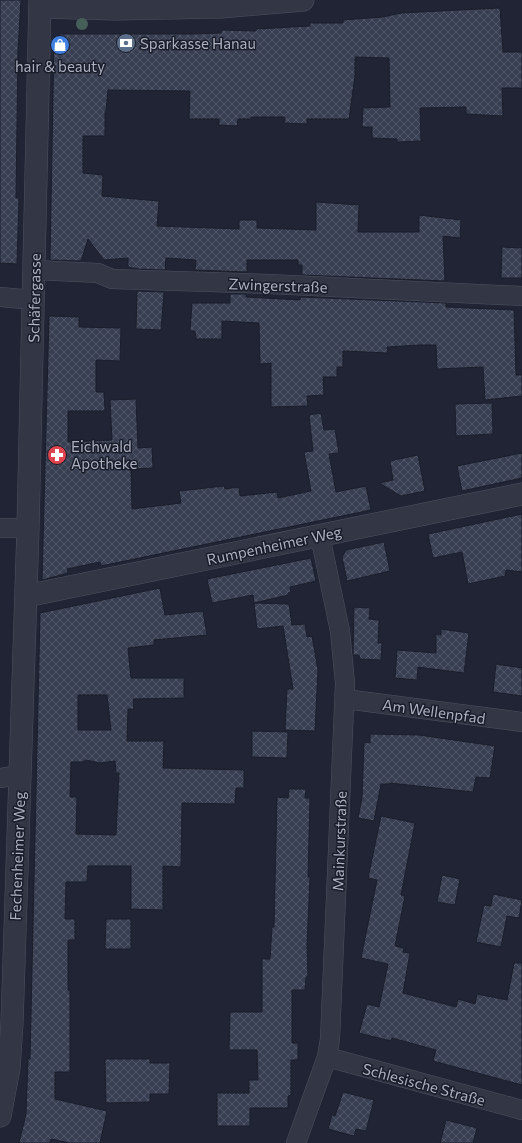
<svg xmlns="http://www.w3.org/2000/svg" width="522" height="1143" font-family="Commissioner,sans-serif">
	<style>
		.building { fill: url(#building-cross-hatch); stroke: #1b1e2b; fill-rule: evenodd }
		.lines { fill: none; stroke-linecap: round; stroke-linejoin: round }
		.minor-casing { stroke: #4e5160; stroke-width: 20 }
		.tertiary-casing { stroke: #4e5160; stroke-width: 23 }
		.minor { stroke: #333745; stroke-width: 19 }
		.tertiary { stroke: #333745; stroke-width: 22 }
		.tree { fill: #475f59 }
		.labels { text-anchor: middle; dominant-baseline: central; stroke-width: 3; stroke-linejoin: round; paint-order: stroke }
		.poi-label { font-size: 15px; fill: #adb1c2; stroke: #191c29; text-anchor: start }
		.street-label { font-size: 15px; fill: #adb1c2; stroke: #191c29 }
	</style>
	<defs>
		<pattern id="building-cross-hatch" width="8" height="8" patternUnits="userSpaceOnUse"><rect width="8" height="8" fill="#393f52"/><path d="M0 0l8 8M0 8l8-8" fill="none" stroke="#535869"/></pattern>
	</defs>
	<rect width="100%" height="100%" fill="#202434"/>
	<!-- building -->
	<path class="building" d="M 0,0 L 21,0 L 18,50 L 16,198 L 19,198 L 17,264 L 0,263 Z
		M 500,8 L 503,52 L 522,52 L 522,88 L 502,88 L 503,116 L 466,114 L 466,107 L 420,108 L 421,141 L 397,142 L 397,139 L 372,138 L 372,127 L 362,127 L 363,108 L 390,107 L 389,58 L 355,57 L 355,76 L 349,119 L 307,119 L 307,124 L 284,123 L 285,117 L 251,117 L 251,119 L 238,119 L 237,126 L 219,125 L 219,119 L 189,119 L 190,91 L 108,90 L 106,111 L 105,111 L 105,136 L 83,136 L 83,173 L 103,175 L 102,196 L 159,201 L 157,226 L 239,229 L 239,220 L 257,220 L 257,228 L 316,230 L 316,202 L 359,205 L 358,232 L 419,232 L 419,215 L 461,220 L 460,238 L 443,236 L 445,281 L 302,275 L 302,265 L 298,265 L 298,260 L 247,260 L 247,272 L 195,270 L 196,260 L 166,258 L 165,270 L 138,269 L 128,267 L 128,258 L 104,260 L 88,239 L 81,261 L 50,260 L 54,39 L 60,34 L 192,34 L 221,33 L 222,30 L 256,31 L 256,29 L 310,26 L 310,23 L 343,23 L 343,20 L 383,17 L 401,13 Z
		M 502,247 L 522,248 L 522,278 L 501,278 Z
		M 137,291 L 164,292 L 161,330 L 136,329 Z
		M 230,294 L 246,294 L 246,297 L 300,300 L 301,297 L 446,303 L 446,307 L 514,310 L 516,375 L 522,375 L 522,396 L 485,400 L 483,367 L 437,369 L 436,345 L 419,345 L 387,347 L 388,353 L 343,351 L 343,367 L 337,367 L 337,377 L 323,377 L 324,395 L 307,396 L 308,406 L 271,407 L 271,363 L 260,364 L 259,323 L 222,321 L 222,339 L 196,339 L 195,331 L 190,331 L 192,303 L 230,303 Z
		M 49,316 L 79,317 L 79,327 L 121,328 L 120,361 L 96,360 L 96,392 L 104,392 L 105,411 L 68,411 L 68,442 L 112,440 L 110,400 L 136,399 L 138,448 L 152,447 L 153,468 L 131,469 L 132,509 L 181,503 L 179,491 L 224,486 L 225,489 L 239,487 L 240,496 L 277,492 L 278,498 L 311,491 L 304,452 L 313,451 L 309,415 L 321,413 L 324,430 L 335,429 L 339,453 L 329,454 L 336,492 L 366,486 L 371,510 L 101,566 L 100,562 L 67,569 L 68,573 L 42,580 Z
		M 492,403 L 493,434 L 456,436 L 455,404 Z
		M 522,453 L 522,478 L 462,491 L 457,466 Z
		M 418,455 L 425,491 L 401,496 L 379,483 L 393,480 L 390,461 Z
		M 522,514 L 522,572 L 506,570 L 505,576 L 468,584 L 462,552 L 433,558 L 428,534 Z
		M 384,542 L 390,571 L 347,581 L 342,557 L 346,550 Z
		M 311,558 L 316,581 L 290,587 L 291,592 L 288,593 L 288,595 L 254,603 L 289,604 L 292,625 L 305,624 L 307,637 L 312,636 L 318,670 L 315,731 L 285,730 L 287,689 L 293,689 L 283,626 L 257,629 L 253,595 L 212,603 L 207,579 Z
		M 160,588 L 165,615 L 203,611 L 207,635 L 154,640 L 154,645 L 128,648 L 131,678 L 184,678 L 184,698 L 133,699 L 134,709 L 128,709 L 127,741 L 164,741 L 163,768 L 244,770 L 244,788 L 236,788 L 235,804 L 182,803 L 181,867 L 163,866 L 163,910 L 131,909 L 131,866 L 88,866 L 87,882 L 66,882 L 65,919 L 75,919 L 75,940 L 68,940 L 68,990 L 70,990 L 70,1072 L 55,1072 L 55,1099 L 107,1111 L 100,1143 L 70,1143 L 51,1139 L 50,1143 L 19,1143 L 26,1114 L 28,1059 L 30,1059 L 40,613 ZM 78,695 L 107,695 L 111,730 L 78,730 ZM 86,760 L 100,763 L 115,761 L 116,773 L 119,773 L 116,835 L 76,834 L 77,797 L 70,797 L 71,762 L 83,762 Z
		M 354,607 L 370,608 L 369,619 L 379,620 L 378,643 L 382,643 L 381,660 L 360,659 L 359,655 L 353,655 Z
		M 441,629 L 469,633 L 464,673 L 418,667 L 417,680 L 395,678 L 397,650 L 436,653 L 436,634 L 441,635 Z
		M 496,664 L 522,668 L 522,696 L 493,692 Z
		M 252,731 L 288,732 L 287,758 L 252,757 Z
		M 370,734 L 419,735 L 495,746 L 490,778 L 476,777 L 473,792 L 390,783 L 390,784 L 381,784 L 374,821 L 358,818 L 362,798 L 364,742 L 370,743 Z
		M 289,789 L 306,789 L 305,798 L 310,798 L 308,877 L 310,877 L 307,945 L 308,977 L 306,977 L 305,990 L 292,990 L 292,1043 L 298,1043 L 298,1060 L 291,1060 L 291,1095 L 288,1096 L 288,1108 L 250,1108 L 250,1126 L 217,1126 L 217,1093 L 249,1093 L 249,1080 L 258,1080 L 257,1050 L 229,1050 L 230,1012 L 262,1012 L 262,959 L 270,959 L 272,927 L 274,927 L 277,797 L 288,798 Z
		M 381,816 L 415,823 L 401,895 L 405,896 L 395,946 L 404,948 L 403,952 L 410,953 L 403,993 L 456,1007 L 458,999 L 475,1004 L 477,994 L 507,1000 L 514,963 L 522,963 L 522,1085 L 433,1061 L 436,1050 L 392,1038 L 391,1041 L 359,1033 L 367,1004 L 379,1007 L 388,964 L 361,958 L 377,880 L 368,878 Z
		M 442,875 L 460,879 L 455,905 L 437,902 Z
		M 493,894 L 522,900 L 519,918 L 507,916 L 501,947 L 476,942 L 484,905 L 491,906 Z
		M 106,919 L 131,919 L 131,949 L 105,949 Z
		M 105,1059 L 150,1059 L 150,1063 L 170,1063 L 169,1094 L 150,1094 L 150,1102 L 106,1103 Z
		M 343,1092 L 374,1100 L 366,1131 L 356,1129 L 354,1136 L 328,1129 L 332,1115 L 335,1116 Z
		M 446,1120 L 477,1128 L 473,1143 L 440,1143 Z"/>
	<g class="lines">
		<!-- minor casing -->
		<g class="minor-casing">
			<path id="minor" d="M 35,270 L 98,273 L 112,279 L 269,284 L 522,296
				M 0,297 L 34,300
				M 0,528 L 28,528
				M 345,699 L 522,722
				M 0,778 L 19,775
				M 327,1057 L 522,1110
				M 296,1143 L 327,1057 L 330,1039 L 345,683 L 340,631 L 320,536"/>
		</g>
		<!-- tertiary casing -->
		<g class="tertiary-casing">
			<path id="tertiary" d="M 41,7 L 115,9 L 221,7 L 303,0
				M 26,596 L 522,494
				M 0,1116 L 9,1068 L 12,1023 L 28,528 L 40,0"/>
		</g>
		<!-- minor -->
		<use href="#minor" class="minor"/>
		<!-- tertiary -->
		<use href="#tertiary" class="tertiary"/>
	</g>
	<!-- trees -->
	<circle class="tree" cx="82" cy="24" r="6"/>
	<!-- icons -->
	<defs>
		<g id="bank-disc" transform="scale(1)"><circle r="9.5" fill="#5c6f8a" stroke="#191c29"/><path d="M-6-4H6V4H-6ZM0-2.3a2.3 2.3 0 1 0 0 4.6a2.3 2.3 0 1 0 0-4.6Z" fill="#fff"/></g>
		<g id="shop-disc" transform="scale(1)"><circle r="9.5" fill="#3f7fe0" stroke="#191c29"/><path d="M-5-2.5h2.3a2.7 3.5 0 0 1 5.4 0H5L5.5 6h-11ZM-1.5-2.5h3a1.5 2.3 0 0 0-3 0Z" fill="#fff"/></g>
		<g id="pharmacy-disc" transform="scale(1)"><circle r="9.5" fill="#e0444e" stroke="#191c29"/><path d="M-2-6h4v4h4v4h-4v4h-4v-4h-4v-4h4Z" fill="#fff"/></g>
	</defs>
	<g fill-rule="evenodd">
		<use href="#bank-disc" x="126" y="43"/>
		<use href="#shop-disc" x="60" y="45"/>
		<use href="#pharmacy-disc" x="57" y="455"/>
	</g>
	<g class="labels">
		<!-- poi labels -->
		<g class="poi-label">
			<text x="140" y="43">Sparkasse Hanau</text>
			<text x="60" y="66" text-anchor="middle">hair &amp; beauty</text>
			<text x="71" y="446">Eichwald<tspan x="71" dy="17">Apotheke</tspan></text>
		</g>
		<!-- street labels -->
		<g class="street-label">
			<text transform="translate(278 285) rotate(2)">Zwingerstraße</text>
			<text transform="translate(34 298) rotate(-89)">Schäfergasse</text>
			<text transform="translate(274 545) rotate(-12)">Rumpenheimer Weg</text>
			<text transform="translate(434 711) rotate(8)">Am Wellenpfad</text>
			<text transform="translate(339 841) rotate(-88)">Mainkurstraße</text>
			<text transform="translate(17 856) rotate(-88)">Fechenheimer Weg</text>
			<text transform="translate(424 1084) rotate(15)">Schlesische Straße</text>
		</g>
	</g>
</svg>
